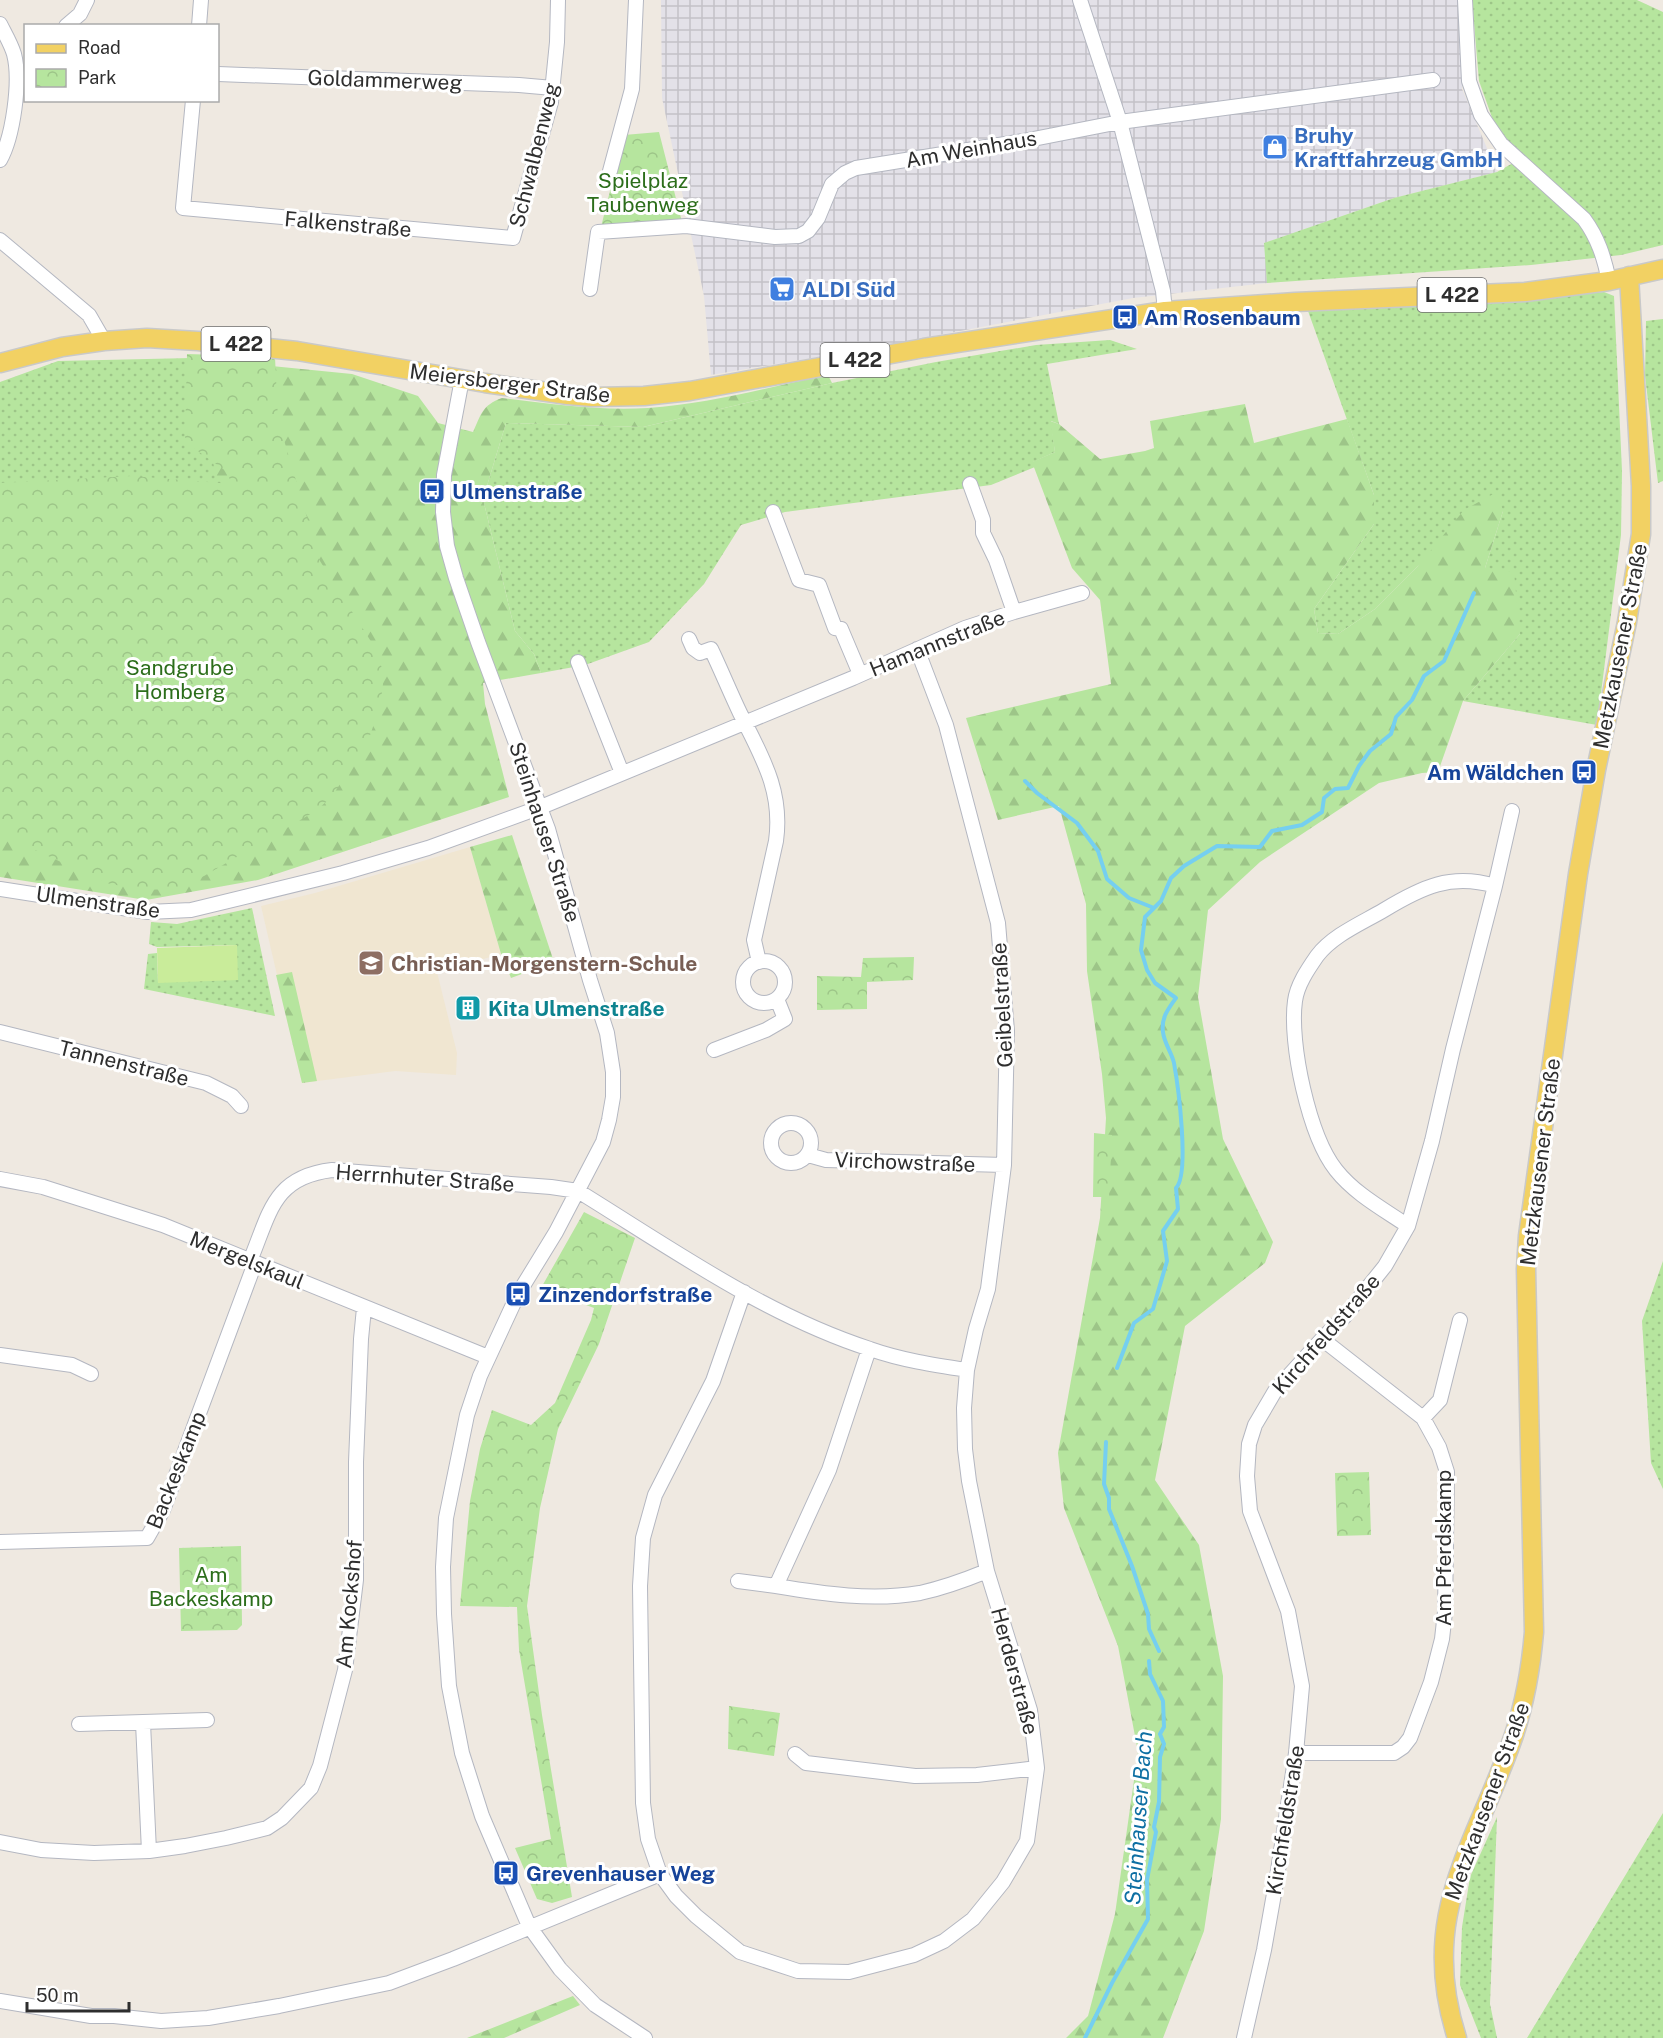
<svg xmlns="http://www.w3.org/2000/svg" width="1663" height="2038" font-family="'Public Sans',sans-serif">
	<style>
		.industrial { fill: url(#industrial-grid) }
		.education { fill: #f0e6d1 }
		.grass { fill: url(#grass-dots) }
		.forest { fill: url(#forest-firs) }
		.park { fill: url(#park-crowns) }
		.pitch { fill: #c9ec9a }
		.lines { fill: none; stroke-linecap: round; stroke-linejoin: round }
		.stream { stroke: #75cff0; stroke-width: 4 }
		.minor-casing { stroke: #b4b7c1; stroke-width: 16 }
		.major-casing { stroke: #c9c9c9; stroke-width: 21 }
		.minor { stroke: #fff; stroke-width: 14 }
		.major { stroke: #f2d163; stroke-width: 18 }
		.labels { text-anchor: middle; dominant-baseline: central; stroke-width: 6; stroke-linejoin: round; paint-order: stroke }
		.shield { fill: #fff; stroke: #6d6d6d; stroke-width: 1.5 }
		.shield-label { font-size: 20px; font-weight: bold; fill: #2e2e2e }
		.street-label { font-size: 21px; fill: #2e2e2e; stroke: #fff }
		.shop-label { font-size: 21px; font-weight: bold; fill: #366cbe; stroke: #fff; text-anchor: start }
		.park-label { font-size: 21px; fill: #2c6e1b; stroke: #fff }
		.transit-label { font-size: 21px; font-weight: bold; fill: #164399; stroke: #fff; text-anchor: start }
		.education-label { font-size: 21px; font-weight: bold; fill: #785e54; stroke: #fff; text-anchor: start }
		.culture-label { font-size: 21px; font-weight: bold; fill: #0d838f; stroke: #fff; text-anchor: start }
		.water-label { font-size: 22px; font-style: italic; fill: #0d6fa3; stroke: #fff }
	</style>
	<defs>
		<pattern id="industrial-grid" width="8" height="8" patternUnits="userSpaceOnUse" patternTransform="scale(1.5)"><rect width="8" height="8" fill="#e3e1e8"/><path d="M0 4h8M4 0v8" fill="none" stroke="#c3c1c7"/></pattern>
		<pattern id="grass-dots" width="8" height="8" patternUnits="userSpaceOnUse" patternTransform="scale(1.5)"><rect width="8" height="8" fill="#b6e59e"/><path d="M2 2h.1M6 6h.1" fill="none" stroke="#9dc588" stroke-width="1.8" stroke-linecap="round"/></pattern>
		<pattern id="forest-firs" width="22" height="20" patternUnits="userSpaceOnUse" patternTransform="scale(1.5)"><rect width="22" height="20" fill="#b6e59e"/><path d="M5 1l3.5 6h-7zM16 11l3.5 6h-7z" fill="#9dc588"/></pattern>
		<pattern id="park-crowns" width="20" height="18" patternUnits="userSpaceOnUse" patternTransform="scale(1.5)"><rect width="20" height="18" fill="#b6e59e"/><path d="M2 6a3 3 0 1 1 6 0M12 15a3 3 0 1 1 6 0" fill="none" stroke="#9dc588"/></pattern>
	</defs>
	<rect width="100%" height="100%" fill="#efe9e1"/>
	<!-- industrial -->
	<path class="industrial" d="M 661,0 L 1462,0 L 1462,89 L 1497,172 L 1394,198 L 1265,243 L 1267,283 L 1133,298 L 871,348 L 711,375 L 704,296 L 662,98 Z"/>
	<!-- education -->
	<path class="education" d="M 470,847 L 501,954 L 437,972 L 457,1053 L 456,1075 L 395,1071 L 302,1083 L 261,906 L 315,893 Z"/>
	<!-- grass -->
	<path class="grass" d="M 1472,0 L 1637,0 L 1663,12 L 1663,245 L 1621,255 L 1531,265 L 1267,283 L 1264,243 L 1394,198 L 1497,172 L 1522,158 L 1494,123 L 1479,81 Z
		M 1604,292 L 1614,296 L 1622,471 L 1621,535 L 1597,725 L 1463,701 L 1520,634 L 1485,568 L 1503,511 L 1418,566 L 1375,609 L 1338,634 L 1318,633 L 1314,609 L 1374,524 L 1374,495 L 1308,311 L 1480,302 Z
		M 1663,319 L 1663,481 L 1658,483 L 1645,376 L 1646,321 Z
		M 1110,340 L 1137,349 L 1047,364 L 1059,424 L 1051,421 L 1055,452 L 1033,462 L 1035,467 L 991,485 L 785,512 L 741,525 L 704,584 L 649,642 L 585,665 L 541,673 L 534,654 L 515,631 L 483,499 L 506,423 L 643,427 L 832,383 L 936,362 L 1036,345 Z
		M 191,358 L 251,514 L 0,552 L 0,382 L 58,361 Z
		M 252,908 L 275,1016 L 144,989 L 148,954 L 157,953 L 158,983 L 237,945 L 157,947 L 149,944 L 151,922 L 177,924 Z
		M 1663,1261 L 1663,1489 L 1651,1463 L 1642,1321 Z
		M 1663,1813 L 1663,2038 L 1527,2038 Z
		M 1497,1817 L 1490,2004 L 1497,2038 L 1481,2038 L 1460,1985 L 1462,1927 L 1470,1877 Z"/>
	<!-- forest -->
	<path class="forest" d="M 191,358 L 352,374 L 418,396 L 438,423 L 473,432 C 481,415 482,405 502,398 C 551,404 599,411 648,408 C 709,404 769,387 828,375 L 832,383 L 643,427 L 506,423 L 483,499 L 515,631 L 534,654 L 541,673 L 483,683 L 485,704 L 509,797 L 258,880 L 146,900 L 0,877 L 0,552 L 251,514 L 216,476 Z
		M 1245,404 L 1254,443 L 1347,419 L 1374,495 L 1374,524 L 1314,609 L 1318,633 L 1338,634 L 1375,609 L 1418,566 L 1464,510 L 1497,492 L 1503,511 L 1485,568 L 1514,572 L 1520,634 L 1463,701 L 1438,772 L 1422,773 L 1379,783 L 1260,862 L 1208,910 L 1198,997 L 1223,1139 L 1273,1242 L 1265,1263 L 1185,1326 L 1155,1480 L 1199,1545 L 1223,1676 L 1221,1819 L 1204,1931 L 1163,2038 L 1066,2038 L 1088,2016 L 1115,1914 L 1138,1752 L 1118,1646 L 1064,1508 L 1058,1453 L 1100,1218 L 1106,1118 L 1102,1074 L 1087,971 L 1086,904 L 1059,806 L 998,820 L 966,718 L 1111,684 L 1100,600 L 1072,568 L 1032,462 L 1055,452 L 1050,421 L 1059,424 L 1100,459 L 1145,451 L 1154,448 L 1150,421 Z
		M 512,835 L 554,962 L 511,978 L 501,954 L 470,847 Z
		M 292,972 L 317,1081 L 302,1083 L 276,975 Z
		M 573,1996 L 580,2005 L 504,2038 L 467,2038 Z"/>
	<!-- park -->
	<path class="park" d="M 659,132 L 682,222 L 601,227 L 624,135 Z
		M 187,354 L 275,357 L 278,420 L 320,561 L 377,651 L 384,676 L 380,707 L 368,741 L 331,798 L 314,812 L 204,876 L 173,889 L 142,890 L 106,883 L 16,841 L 0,838 L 0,483 L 132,476 L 232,484 L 226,471 L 185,442 Z
		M 914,957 L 913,980 L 867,982 L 867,1009 L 817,1010 L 817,976 L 861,977 L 863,958 Z
		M 1094,1133 L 1112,1135 L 1109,1197 L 1093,1197 Z
		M 584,1212 L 635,1238 L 599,1344 L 558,1429 L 540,1508 L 527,1606 L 542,1715 L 572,1897 L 552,1903 L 537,1899 L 515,1848 L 551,1839 L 519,1650 L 517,1607 L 460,1606 L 470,1501 L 480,1449 L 492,1410 L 531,1425 L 555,1403 L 591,1320 L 594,1308 L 541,1288 Z
		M 1369,1472 L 1371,1535 L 1337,1536 L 1335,1473 Z
		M 241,1546 L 242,1625 L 237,1630 L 181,1631 L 179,1548 Z
		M 729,1706 L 780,1713 L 774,1756 L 728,1749 Z"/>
	<!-- pitch -->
	<path class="pitch" d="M 237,945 L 238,980 L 158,983 L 157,948 Z"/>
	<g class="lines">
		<!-- stream -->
		<path class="stream" d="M 1025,781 L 1037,793 L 1077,823 L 1098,851 L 1107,879 L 1129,898 L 1154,908
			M 1117,1368 L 1134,1323 L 1153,1309 L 1167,1261 L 1163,1231 L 1178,1209 L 1176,1188 C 1190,1174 1178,1085 1174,1063 C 1172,1053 1164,1043 1163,1032 C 1161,1018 1168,1009 1176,998 L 1155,983 L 1147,970 L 1141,950 L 1145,917 L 1161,901 L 1171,878 L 1184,866 L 1217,846 L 1260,847 L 1272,831 L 1302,825 L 1322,812 L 1324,798 L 1335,789 L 1348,788 L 1359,766 L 1370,751 L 1391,734 L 1396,717 L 1412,700 L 1424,676 L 1444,661 L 1474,593
			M 1106,1442 L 1104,1484 L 1109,1498 L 1109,1509 L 1132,1566 L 1148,1614 L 1149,1629 L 1159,1651
			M 1085,2038 L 1112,1983 L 1148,1919 L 1147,1880 L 1156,1832 L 1154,1827 L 1159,1802 L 1160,1757 L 1164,1744 L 1160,1734 L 1164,1727 L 1163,1701 L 1150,1674 L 1149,1661"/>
		<!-- minor casing -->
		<g class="minor-casing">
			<path id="minor" d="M 1080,0 L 1120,122 L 1163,291 L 1165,311
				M 1465,0 L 1469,81 L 1481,115 L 1501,144 L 1584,219 C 1598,238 1604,257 1609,281
				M 0,24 C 5,34 11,44 14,54 C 21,81 13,137 0,160
				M 66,26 L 80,14 L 87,0
				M 199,26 L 201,0
				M 218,74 L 519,85 L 553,88
				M 193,100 L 183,208 L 513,238 L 551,102 L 557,42 L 558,0
				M 610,171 L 632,89 L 636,0
				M 0,240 L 89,315 L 104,341
				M 590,289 L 598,232 L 686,226 L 775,237 L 799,236 L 808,231 L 818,218 L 832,184 L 845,173 L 856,168 L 1023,141 L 1120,122 L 1433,80
				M 462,379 L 444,475 L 443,512 L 447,546 L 456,578 L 478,642 L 548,829 L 590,980 L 607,1033 L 613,1072 L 613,1097 L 609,1120 L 603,1142 L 556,1232 L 518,1294 L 480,1376 L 467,1415 L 446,1518 L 443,1567 L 444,1614 L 449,1686 L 462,1753 L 482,1816 L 529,1926 L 560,1969 L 595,2005 L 645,2038
				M 970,484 L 983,520 L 983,533 L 996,560 L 1014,612
				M 773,512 L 799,580 L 819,585 L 835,628 L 841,629 L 860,674
				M 689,639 L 693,648 L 700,653 L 711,649 C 721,670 730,692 740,713 C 762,757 783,791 776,841 L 754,940 L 759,962
				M 578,662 L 622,773
				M 0,889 L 148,912 L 191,910 L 343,873 L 428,848 L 541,807 L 853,678 L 965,628 L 1014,612 L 1082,593
				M743 982a21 21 0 1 1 42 0a21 21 0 1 1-42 0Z
				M 0,1032 L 206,1083 L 232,1096 L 241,1106
				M 714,1050 L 766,1030 L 785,1019 L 777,999
				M771 1143a20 20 0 1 1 40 0a20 20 0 1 1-40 0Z
				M 808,1155 L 826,1160 L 1004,1165
				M 0,1179 L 43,1187 L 163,1225 L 488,1357
				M 1408,1226 C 1383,1209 1355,1194 1336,1170 C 1309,1136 1289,1043 1295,1001 C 1297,985 1308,969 1317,956 C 1333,935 1362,923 1384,910 C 1422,887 1451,873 1495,886
				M 250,1261 C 270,1213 273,1177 332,1170 L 551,1187 L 578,1191 C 672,1249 765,1315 870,1349 C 901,1360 934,1365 967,1370
				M 744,1292 L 713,1381 L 655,1495 L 643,1538 L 640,1586 L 643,1803 L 648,1839 L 660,1874 L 676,1896 L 696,1916 L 740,1952 L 798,1971 L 849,1972 L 914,1955 L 944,1941 L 973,1919 L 1003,1882 L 1027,1841 L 1037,1768 L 1030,1710 L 987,1571 L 969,1481 L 965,1449 L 964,1408 L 967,1370 L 976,1329 L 988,1289 L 1004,1165 L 1007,1031 L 998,923 L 946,725 L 917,649
				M 869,1349 L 829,1470 L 776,1586 C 824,1594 872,1601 920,1593 C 943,1588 965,1580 987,1571
				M 0,1355 L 72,1365 L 91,1374
				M 1423,1418 L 1440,1400 L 1460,1320
				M 0,1542 L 147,1538 L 163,1510 L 255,1263
				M 738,1581 L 776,1586
				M 143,1723 L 149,1851
				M 79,1724 L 207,1720
				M 1296,1753 L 1394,1753 L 1403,1747 L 1410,1738 L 1431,1682 L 1442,1639 L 1445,1612 L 1447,1472 L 1439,1447 L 1423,1418 L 1322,1339
				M 795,1754 L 806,1763 L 915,1776 L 977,1775 L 1037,1768
				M 0,1842 L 41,1850 L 94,1853 L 149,1851 L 185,1846 L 226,1838 L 267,1828 L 282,1818 L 311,1788 L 320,1766 L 345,1670 L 356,1580 L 356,1462 L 361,1339 L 364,1308
				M 0,2001 L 91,2016 L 114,2016 L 161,2021 L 208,2018 L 279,2006 L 389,1983 L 453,1959 L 660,1874
				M 1244,2038 L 1264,1950 L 1277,1877 L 1296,1753 L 1302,1686 L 1288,1611 L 1250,1511 L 1247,1476 L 1249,1444 L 1255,1425 L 1275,1391 L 1322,1339 L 1345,1316 L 1385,1266 L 1408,1226 L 1432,1141 L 1453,1049 L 1495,886 L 1512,811"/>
		</g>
		<!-- major casing -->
		<g class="major-casing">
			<path id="major" d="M 0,363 L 62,347 L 104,341 L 147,338 L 198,341 L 297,351 L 485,383 L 568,395 L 592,397 L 644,396 L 690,391 L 924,348 L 1165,311 L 1295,302 L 1525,292 L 1609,281 L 1663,269
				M 1457,2038 C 1417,1914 1476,1846 1514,1735 C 1525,1702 1531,1668 1534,1632 L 1526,1269 L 1528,1236 L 1578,874 L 1596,770 L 1627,622 L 1641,534 L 1641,486 L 1629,276"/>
		</g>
		<!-- minor -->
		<use href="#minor" class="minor"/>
		<!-- major -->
		<use href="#major" class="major"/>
	</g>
	<!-- icons -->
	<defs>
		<g id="shop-square" transform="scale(1.35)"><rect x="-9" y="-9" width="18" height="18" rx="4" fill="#3f7fe0" stroke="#fff"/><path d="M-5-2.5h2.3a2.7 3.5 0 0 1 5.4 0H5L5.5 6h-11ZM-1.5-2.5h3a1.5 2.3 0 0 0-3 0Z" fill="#fff"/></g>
		<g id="supermarket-square" transform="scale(1.35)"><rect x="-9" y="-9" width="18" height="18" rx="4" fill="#3f7fe0" stroke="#fff"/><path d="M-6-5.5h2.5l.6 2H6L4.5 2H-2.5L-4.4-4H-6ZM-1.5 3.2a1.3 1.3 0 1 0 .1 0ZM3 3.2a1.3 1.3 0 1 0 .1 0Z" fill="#fff"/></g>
		<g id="bus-square" transform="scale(1.35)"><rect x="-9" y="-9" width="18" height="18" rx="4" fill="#1a4fb4" stroke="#fff"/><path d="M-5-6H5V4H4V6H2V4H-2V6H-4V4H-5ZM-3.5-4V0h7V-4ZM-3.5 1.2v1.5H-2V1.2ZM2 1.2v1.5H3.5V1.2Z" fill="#fff"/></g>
		<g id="school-square" transform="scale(1.35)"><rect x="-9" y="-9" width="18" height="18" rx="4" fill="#8d6e63" stroke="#fff"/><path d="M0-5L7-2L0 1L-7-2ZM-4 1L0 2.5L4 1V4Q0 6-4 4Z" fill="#fff"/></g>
		<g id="building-square" transform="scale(1.35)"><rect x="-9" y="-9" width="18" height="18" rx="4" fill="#0f9aa8" stroke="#fff"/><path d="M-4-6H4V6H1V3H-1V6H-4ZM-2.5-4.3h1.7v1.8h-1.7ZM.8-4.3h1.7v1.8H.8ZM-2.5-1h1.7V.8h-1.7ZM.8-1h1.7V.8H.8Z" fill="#fff"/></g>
	</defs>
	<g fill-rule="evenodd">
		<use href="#shop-square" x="1275" y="147"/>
		<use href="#supermarket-square" x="782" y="289"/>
		<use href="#bus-square" x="1125" y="317"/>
		<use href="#bus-square" x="432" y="491"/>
		<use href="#bus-square" x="1584" y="772"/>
		<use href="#school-square" x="371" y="963"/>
		<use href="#building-square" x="468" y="1008"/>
		<use href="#bus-square" x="518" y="1294"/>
		<use href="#bus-square" x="506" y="1873"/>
	</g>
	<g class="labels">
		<!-- shield labels -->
		<g class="shield">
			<rect x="1417.5" y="278" width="69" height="34" rx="4.5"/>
			<rect x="201.5" y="327" width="69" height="34" rx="4.5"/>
			<rect x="820.5" y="343" width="69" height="34" rx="4.5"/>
		</g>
		<g class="shield-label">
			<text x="1452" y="295">L 422</text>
			<text x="236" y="344">L 422</text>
			<text x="855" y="360">L 422</text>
		</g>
		<!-- street labels -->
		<g class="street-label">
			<text transform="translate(385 80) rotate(2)">Goldammerweg</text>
			<text transform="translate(971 149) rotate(-10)">Am Weinhaus</text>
			<text transform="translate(534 155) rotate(-76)">Schwalbenweg</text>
			<text transform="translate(348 224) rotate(5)">Falkenstraße</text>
			<text transform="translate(510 383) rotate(7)">Meiersberger Straße</text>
			<text transform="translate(937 643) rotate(-22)">Hamannstraße</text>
			<text transform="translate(1620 646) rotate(-79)">Metzkausener Straße</text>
			<text transform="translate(545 832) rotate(72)">Steinhauser Straße</text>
			<text transform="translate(98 902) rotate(8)">Ulmenstraße</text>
			<text transform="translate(1002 1005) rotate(-93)">Geibelstraße</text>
			<text transform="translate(124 1063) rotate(14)">Tannenstraße</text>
			<text transform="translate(905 1162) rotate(2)">Virchowstraße</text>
			<text transform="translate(1540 1162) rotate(-83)">Metzkausener Straße</text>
			<text transform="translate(425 1178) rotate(4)">Herrnhuter Straße</text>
			<text transform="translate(247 1260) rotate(22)">Mergelskaul</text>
			<text transform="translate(1326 1334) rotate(-49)">Kirchfeldstraße</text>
			<text transform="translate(176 1470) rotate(-68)">Backeskamp</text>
			<text transform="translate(1443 1548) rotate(-90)">Am Pferdskamp</text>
			<text transform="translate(349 1604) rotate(-85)">Am Kockshof</text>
			<text transform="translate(1015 1671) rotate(75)">Herderstraße</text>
			<text transform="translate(1487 1801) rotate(-70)">Metzkausener Straße</text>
			<text transform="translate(1285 1820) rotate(-81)">Kirchfeldstraße</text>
		</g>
		<!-- shop labels -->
		<g class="shop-label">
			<text x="1294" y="135">Bruhy<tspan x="1294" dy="24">Kraftfahrzeug GmbH</tspan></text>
			<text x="802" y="289">ALDI Süd</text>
		</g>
		<!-- park labels -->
		<g class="park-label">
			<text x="643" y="180">Spielplaz<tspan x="643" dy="24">Taubenweg</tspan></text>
			<text x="180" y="667">Sandgrube<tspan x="180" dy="24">Homberg</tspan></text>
			<text x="211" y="1574">Am<tspan x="211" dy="24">Backeskamp</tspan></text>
		</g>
		<!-- transit labels -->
		<g class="transit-label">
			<text x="1144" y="317">Am Rosenbaum</text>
			<text x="452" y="491">Ulmenstraße</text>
			<text x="1564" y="772" text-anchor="end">Am Wäldchen</text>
			<text x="538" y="1294">Zinzendorfstraße</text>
			<text x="526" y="1873">Grevenhauser Weg</text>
		</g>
		<!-- education labels -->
		<g class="education-label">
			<text x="391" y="963">Christian-Morgenstern-Schule</text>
		</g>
		<!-- culture labels -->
		<g class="culture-label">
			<text x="488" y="1008">Kita Ulmenstraße</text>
		</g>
		<!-- water labels -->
		<g class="water-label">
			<text transform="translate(1138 1818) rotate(-86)">Steinhauser Bach</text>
		</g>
	</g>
	<!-- legend -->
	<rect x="24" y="24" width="195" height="78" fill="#ffffff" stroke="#ababab" stroke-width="1.5"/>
	<rect x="36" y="44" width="30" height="9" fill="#f2d163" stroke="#ababab" stroke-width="1.5"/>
	<text x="78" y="54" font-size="18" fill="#2e2e2e">Road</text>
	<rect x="36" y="69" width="30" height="18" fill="url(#park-crowns)" stroke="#ababab" stroke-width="1.5"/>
	<text x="78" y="84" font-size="18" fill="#2e2e2e">Park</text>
	<!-- scale -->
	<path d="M27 2002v9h102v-9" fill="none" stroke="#2e2e2e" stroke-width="3"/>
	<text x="36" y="2002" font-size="18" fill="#2e2e2e" stroke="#ffffff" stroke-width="4.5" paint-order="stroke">50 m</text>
</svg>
